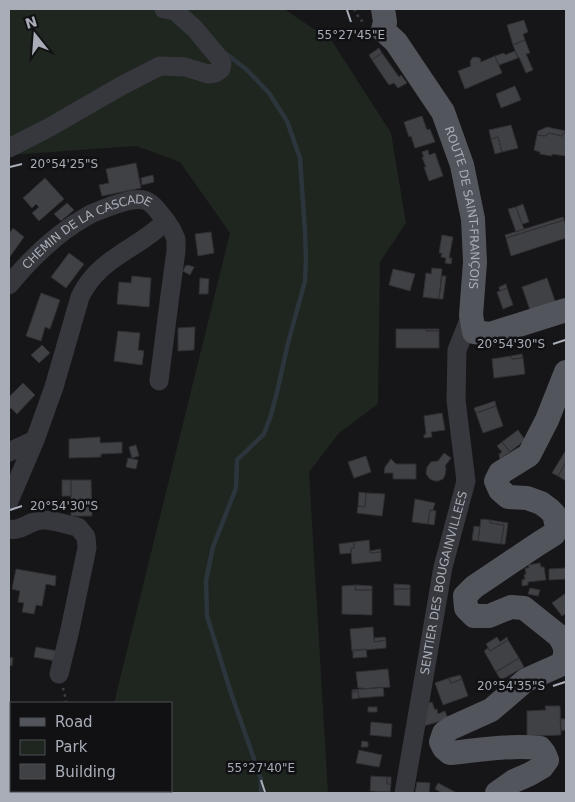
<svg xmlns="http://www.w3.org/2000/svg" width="575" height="802" font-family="'DejaVu Sans',sans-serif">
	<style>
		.green { fill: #1e261f }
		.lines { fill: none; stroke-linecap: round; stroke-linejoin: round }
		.stream { stroke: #2c353c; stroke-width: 4.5 }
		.building { fill: #404145; stroke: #303034 }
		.path { stroke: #3d3f44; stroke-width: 2.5; stroke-dasharray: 2.5 4; stroke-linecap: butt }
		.minor { stroke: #37383d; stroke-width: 19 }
		.major { stroke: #53555c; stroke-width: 24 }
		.ticks { fill: none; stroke: #a8adb8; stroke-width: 2 }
		.labels { text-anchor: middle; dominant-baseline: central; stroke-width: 5; stroke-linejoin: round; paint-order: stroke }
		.street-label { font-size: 12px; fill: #a8adb8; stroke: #111113 }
		.ticks-label { font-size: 12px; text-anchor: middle; fill: #a8adb8; stroke: #111113; stroke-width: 5; stroke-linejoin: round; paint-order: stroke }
	</style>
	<rect width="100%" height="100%" fill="#161618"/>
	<!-- green -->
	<path class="green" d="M 9,9 L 284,9 L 332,41 L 391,133 L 406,223 L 380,262 L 378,404 L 339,433 L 309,472 L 328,793 L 91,793 L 92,791 L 171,791 L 171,703 L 114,703 L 230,233 L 180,162 L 136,146 L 9,155 Z"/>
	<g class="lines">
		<!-- stream -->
		<path class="stream" d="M 225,53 L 246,69 L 269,93 L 287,121 L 300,158 L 305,233 L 306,258 L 305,281 L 288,343 L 278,388 L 271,415 L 264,434 L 237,460 L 236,488 L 213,547 L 206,580 L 207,616 L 231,693 L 261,779 L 261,793"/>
	</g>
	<!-- building -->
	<path class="building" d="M 524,20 L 528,32 L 523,34 L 525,40 L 513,45 L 507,25 Z
		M 525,40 L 530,53 L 526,54 L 533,70 L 526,73 L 519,57 L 518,58 L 513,45 Z
		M 379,48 L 382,53 L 372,60 L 369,55 Z
		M 515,51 L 518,58 L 499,65 L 495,56 L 504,53 L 505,55 Z
		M 382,53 L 399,77 L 401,75 L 407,83 L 398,88 L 394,83 L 389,85 L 372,60 Z
		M 495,56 L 502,73 L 465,89 L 458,71 L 471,66 L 470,62 L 472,58 L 475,57 L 480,58 L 481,62 Z
		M 515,86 L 521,100 L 501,108 L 496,94 Z
		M 422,116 L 427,130 L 430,129 L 435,142 L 415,148 L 411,136 L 409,137 L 404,122 Z
		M 511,125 L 518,148 L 502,152 L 498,137 L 491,139 L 489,130 Z
		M 547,127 L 566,131 L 566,133 L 564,132 L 562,136 L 549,133 L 545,136 L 537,135 L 538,131 Z
		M 564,132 L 566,133 L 566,156 L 552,154 L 552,156 L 540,154 L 540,152 L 534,150 L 537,135 L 545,136 L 549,133 L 562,136 Z
		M 498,137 L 502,152 L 495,154 L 491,139 Z
		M 428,150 L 429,155 L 435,153 L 443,176 L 429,181 L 424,167 L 426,167 L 422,157 L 424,157 L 422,152 Z
		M 136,163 L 141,188 L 102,196 L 99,185 L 109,183 L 106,169 Z
		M 153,175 L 154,182 L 142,185 L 141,178 Z
		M 45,178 L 64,199 L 39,221 L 32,213 L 39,207 L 36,204 L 32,208 L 23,198 Z
		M 67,203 L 74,210 L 61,221 L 54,214 Z
		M 523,204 L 529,222 L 522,224 L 516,207 Z
		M 516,207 L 524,229 L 516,232 L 508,209 Z
		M 563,217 L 564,220 L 506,238 L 505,235 Z
		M 564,220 L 566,226 L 566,238 L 511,256 L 506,238 Z
		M 13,228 L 24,237 L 9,258 L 9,234 Z
		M 211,232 L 214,253 L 198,256 L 195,234 Z
		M 442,235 L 453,237 L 449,258 L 452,258 L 451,264 L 445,263 L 446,258 L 441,257 L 442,253 L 439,253 Z
		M 69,253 L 84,264 L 66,288 L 51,277 Z
		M 186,265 L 188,266 L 188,265 L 194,267 L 190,275 L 183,271 Z
		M 432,268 L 442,269 L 439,299 L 423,297 L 426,273 L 431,274 Z
		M 393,269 L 415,274 L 410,291 L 389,285 Z
		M 132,276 L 151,278 L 149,307 L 117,304 L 119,282 L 131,283 Z
		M 442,276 L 446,276 L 443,299 L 439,299 Z
		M 200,278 L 209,279 L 208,294 L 199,294 Z
		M 547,278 L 556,304 L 531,313 L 522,287 Z
		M 506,284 L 507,288 L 500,291 L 499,287 Z
		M 507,288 L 513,305 L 503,309 L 497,292 Z
		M 41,293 L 60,300 L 50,329 L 45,327 L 41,341 L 26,336 Z
		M 195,327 L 194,350 L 178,351 L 178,328 Z
		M 396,329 L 426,329 L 426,331 L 439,331 L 439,348 L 396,348 Z
		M 426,329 L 439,329 L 439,331 L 426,331 Z
		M 118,331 L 140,333 L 138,350 L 144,351 L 142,365 L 114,361 Z
		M 42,345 L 50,353 L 39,363 L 31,355 Z
		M 522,354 L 523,358 L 512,359 L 511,356 Z
		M 511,356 L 512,359 L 523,358 L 525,374 L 494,378 L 492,359 Z
		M 23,383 L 35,395 L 17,414 L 11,408 L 9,410 L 9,397 Z
		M 495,401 L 496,406 L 476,413 L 474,408 Z
		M 496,406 L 503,426 L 483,433 L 476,413 Z
		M 442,413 L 445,430 L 431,432 L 432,437 L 424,438 L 424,435 L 426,434 L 424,416 Z
		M 518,430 L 525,440 L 510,452 L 502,442 Z
		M 100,437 L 100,443 L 122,442 L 122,453 L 101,454 L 101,457 L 69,458 L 69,439 Z
		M 502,442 L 510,452 L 500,459 L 499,454 L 502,452 L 497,446 Z
		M 136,445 L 139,456 L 132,458 L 129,447 Z
		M 566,450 L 566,462 L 558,476 L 552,473 Z
		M 444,453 L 451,458 L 445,466 L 446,469 L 445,475 L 443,479 L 438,481 L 435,481 L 430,479 L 426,474 L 427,467 L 431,462 L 438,461 Z
		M 366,456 L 371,472 L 354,478 L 348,462 Z
		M 128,458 L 138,460 L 136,469 L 126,467 Z
		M 391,459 L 396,464 L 416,464 L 416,479 L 393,479 L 393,473 L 384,473 L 385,467 Z
		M 566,462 L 566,481 L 558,476 Z
		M 62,480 L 71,480 L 71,496 L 62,496 Z
		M 71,480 L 91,480 L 92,516 L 71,516 Z
		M 359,492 L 366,493 L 365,507 L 358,506 Z
		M 366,493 L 385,494 L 382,516 L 357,513 L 358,506 L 365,507 Z
		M 415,499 L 435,503 L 433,510 L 430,510 L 428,524 L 412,522 Z
		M 430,510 L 436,511 L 434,525 L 428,524 Z
		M 481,519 L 490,520 L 490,523 L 504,525 L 501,544 L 478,541 Z
		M 490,520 L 508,523 L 505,544 L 501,544 L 504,525 L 490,523 Z
		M 474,526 L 480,527 L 478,541 L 472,540 Z
		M 369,540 L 370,553 L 381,552 L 381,561 L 352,564 L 351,548 L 354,548 L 354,542 Z
		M 354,542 L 354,548 L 351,548 L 351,553 L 340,554 L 339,544 Z
		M 380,549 L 381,552 L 370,553 L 370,551 Z
		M 540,563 L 541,567 L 544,567 L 546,580 L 528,582 L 528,585 L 522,586 L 522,580 L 525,579 L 524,575 L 526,574 L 525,568 L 529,568 L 528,565 Z
		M 566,568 L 566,579 L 549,580 L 549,569 Z
		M 16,569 L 56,576 L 55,586 L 46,584 L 42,606 L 36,605 L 34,614 L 22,612 L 24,603 L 18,602 L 20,591 L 12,589 Z
		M 394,584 L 410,585 L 410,589 L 394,589 Z
		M 356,585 L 372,586 L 372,590 L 355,590 Z
		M 356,585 L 355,590 L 372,590 L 372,615 L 342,614 L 342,586 Z
		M 530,588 L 540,590 L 538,596 L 528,594 Z
		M 394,589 L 410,589 L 410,606 L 394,605 Z
		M 566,593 L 566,616 L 565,614 L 562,616 L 552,603 Z
		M 373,627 L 374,642 L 386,640 L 386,648 L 352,651 L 350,629 Z
		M 385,637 L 386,640 L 374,642 L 374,638 Z
		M 497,637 L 500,642 L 507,637 L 508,640 L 490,651 L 486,644 Z
		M 508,640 L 519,658 L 496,672 L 484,651 L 488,648 L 490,651 Z
		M 36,647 L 57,651 L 55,661 L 34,657 Z
		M 366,649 L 367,657 L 353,658 L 353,650 Z
		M 9,657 L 13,658 L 12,666 L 9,665 Z
		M 519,658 L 524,667 L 501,680 L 496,672 Z
		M 388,669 L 390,687 L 363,689 L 363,688 L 358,688 L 356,672 Z
		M 460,675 L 462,679 L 451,683 L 449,678 Z
		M 449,678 L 451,683 L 462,679 L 468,696 L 443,705 L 435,683 Z
		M 383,687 L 384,696 L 359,698 L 358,691 L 352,692 L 352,690 Z
		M 358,691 L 359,698 L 352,699 L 352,692 Z
		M 432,702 L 435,710 L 437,709 L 438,714 L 445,711 L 448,719 L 420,727 L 424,704 Z
		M 545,706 L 560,706 L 561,735 L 527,736 L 527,711 L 546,710 Z
		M 368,707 L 377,707 L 377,712 L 368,712 Z
		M 560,719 L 566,719 L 566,730 L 561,731 Z
		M 371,722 L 392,724 L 391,737 L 370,735 Z
		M 362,741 L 368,742 L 368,747 L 361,747 Z
		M 359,750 L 382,755 L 379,767 L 356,763 Z
		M 9,756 L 11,756 L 11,770 L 9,770 Z
		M 371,776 L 387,777 L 387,784 L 391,784 L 390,792 L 370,791 Z
		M 387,777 L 391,777 L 391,784 L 387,784 Z
		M 417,782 L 430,783 L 429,793 L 415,793 Z
		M 438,783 L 457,793 L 442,793 L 435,789 Z"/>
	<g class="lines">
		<!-- path -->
		<path class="path" d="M 354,9 L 360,20 L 366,22
			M 63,688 L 66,700 L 66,703
			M 65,791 L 65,793"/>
		<!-- minor -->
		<g class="minor">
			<path d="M 9,148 L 50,127 L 121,86 L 160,66 L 185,67 L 208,74 L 215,73 L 221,69 L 222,64 L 220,59 L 195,29 L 175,11 L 164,9"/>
			<path id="s1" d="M 9,285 C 31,258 58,232 89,215 C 97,211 106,208 114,205 C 123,202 134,198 144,200 C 153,202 160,214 166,221 C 137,250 99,257 80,297 L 54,387 L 35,440 L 9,501"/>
			<path d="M 159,381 L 170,295 L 176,251 L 176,239 L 172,230 L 166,221"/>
			<path d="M 9,452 L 35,440"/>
			<path d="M 9,529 C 21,532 30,520 43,520 C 54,520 67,525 78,527 L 86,537 L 87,548 L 69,634 L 59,674"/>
			<path id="s2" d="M 404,793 L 443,567 L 466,481 L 456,400 L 457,350 L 471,315"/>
		</g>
		<!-- major -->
		<g class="major">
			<path id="s3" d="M 383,9 L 385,22 L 383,30 L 396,42 L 443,112 L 462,165 L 473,219 L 475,262 L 471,315 L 474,332 L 490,334 L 566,310"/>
			<path d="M 497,793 L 514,781 L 530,774 L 542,767 L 547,760 L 544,753 L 540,748 C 510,745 480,750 450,753 L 444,748 L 441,742 L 444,733 L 451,728 L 491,710 L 526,680 L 562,664 C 567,653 566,646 559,636 L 524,608 L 511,607 L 489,616 L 474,616 L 466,608 L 465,596 L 474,587 L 538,544 L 554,534 L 557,527 L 554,514 L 549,509 L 541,503 L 527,498 L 508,497 L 500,490 L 496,481 L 500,473 L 529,455 L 547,420 L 566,372"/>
		</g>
	</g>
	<!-- ticks -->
	<path class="ticks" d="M 347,10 L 351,22M 10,167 L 22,164M 553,344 L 565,340M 10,510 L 22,506M 553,686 L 565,682M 261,780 L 265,792"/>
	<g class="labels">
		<!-- street labels -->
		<g class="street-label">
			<text stroke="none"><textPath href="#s3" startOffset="222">ROUTE DE SAINT-FRANÇOIS</textPath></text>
			<text stroke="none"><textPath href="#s1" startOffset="98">CHEMIN DE LA CASCADE</textPath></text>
			<text stroke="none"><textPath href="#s2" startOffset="214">SENTIER DES BOUGAINVILLEES</textPath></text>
		</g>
	</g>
	<g class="ticks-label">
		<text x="351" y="39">55°27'45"E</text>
		<text x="64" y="168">20°54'25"S</text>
		<text x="511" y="348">20°54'30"S</text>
		<text x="64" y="510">20°54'30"S</text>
		<text x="511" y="690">20°54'35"S</text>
		<text x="261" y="772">55°27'40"E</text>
	</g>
	<!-- border -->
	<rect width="575" height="802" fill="none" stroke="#a8adb8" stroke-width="20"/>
	<!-- legend -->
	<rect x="10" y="702" width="162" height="90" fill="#111113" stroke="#4d4f55"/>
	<rect x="20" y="718" width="25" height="8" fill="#53555c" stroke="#4d4f55"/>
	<text x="55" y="727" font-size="15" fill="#a8adb8">Road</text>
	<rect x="20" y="740" width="25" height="15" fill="#1e261f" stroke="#4d4f55"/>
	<text x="55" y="752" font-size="15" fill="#a8adb8">Park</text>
	<rect x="20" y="764" width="25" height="15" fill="#404145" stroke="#4d4f55"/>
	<text x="55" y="777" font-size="15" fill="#a8adb8">Building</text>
	<!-- north arrow -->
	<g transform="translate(35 35) rotate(343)" stroke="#111113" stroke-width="4" paint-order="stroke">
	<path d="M0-4L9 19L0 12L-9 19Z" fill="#a8adb8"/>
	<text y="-8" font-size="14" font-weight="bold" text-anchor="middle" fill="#a8adb8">N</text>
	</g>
</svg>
